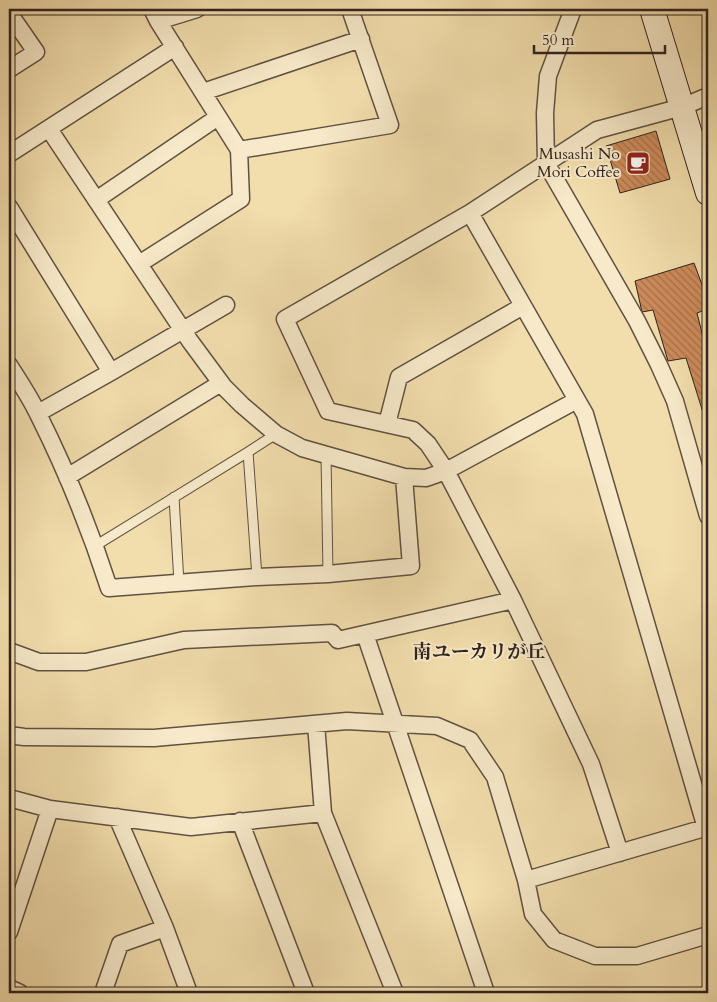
<svg xmlns="http://www.w3.org/2000/svg" width="717" height="1002" font-family="Cardo,'Noto Serif JP',serif">
	<style>
		.building { fill: url(#building-back-hatch); stroke: #30231e }
		.lines { fill: none; stroke-linecap: round; stroke-linejoin: round }
		.lane-casing { stroke: #605242; stroke-width: 11 }
		.street-casing { stroke: #605242; stroke-width: 19 }
		.secondary-casing { stroke: #30231e; stroke-width: 26 }
		.lane { stroke: #f7e9c9; stroke-width: 9 }
		.street { stroke: #f7e9c9; stroke-width: 16 }
		.secondary { stroke: #f7e9c9; stroke-width: 24 }
		.labels { text-anchor: middle; dominant-baseline: central; stroke-width: 4; stroke-linejoin: round; paint-order: stroke }
		.poi-label { font-size: 16px; fill: #30231e; stroke: #f7e9c9; text-anchor: end }
		.quarter-label { font-size: 19px; font-weight: bold; fill: #30231e; stroke: #f7e9c9 }
	</style>
	<defs>
		<pattern id="building-back-hatch" width="6" height="6" patternUnits="userSpaceOnUse" patternTransform="scale(1.25)"><rect width="6" height="6" fill="#cd8b5b"/><path d="M-1 5l2 2M0 0l6 6M5-1l2 2" fill="none" stroke="#a7714b"/></pattern>
	</defs>
	<rect width="100%" height="100%" fill="#f2ddac"/>
	<filter id="stains"><feTurbulence type="fractalNoise" baseFrequency=".004" numOctaves="4"/><feColorMatrix values="0 0 0 0 .2 0 0 0 0 .09 0 0 0 0 .02 0 0 0 .5 -.17"/></filter>
	<radialGradient id="worn" r=".72"><stop offset=".6" stop-color="#630" stop-opacity="0"/><stop offset="1" stop-color="#630" stop-opacity=".3"/></radialGradient>
	<!-- building -->
	<path class="building" d="M 656,131 L 670,179 L 620,193 L 606,146 Z
		M 694,263 L 708,301 L 708,309 L 697,313 L 705,345 L 708,344 L 708,418 L 705,419 L 686,358 L 668,361 L 653,310 L 642,312 L 635,281 Z"/>
	<g class="lines">
		<!-- lane casing -->
		<g class="lane-casing">
			<path id="lane" d="M 248,452 L 257,577
				M 326,455 L 328,574
				M 174,497 L 179,583
				M 95,546 L 248,452 L 276,434"/>
		</g>
		<!-- street casing -->
		<g class="street-casing">
			<path id="street" d="M 573,9 L 548,76 L 545,113 L 546,163 L 637,321 L 659,365 L 675,401 L 708,516
				M 9,13 L 36,52 L 11,68
				M 158,21 L 197,9
				M 203,92 L 361,39
				M 49,129 L 190,341 L 224,387 L 242,405 L 276,434 L 302,448 L 404,477 L 426,478 L 446,471 L 577,400
				M 239,150 L 390,125 L 350,9
				M 9,154 L 175,47
				M 96,200 L 218,117
				M 9,207 L 111,372
				M 470,213 L 585,414 L 706,828
				M 139,264 L 241,199 L 239,150 L 158,21 L 152,9
				M 9,365 C 19,381 30,397 38,414 C 66,470 90,529 109,588 L 257,577 L 328,574 L 411,566 L 404,477
				M 38,413 L 111,372 L 226,305
				M 387,424 L 399,377 L 523,306
				M 67,477 L 221,383
				M 365,634 L 485,990 L 487,993
				M 9,651 L 39,662 L 86,662 L 184,640 L 332,633 L 338,640 L 513,600
				M 316,724 L 323,813 L 395,993
				M 9,735 L 24,737 L 154,738 L 347,721 L 437,726 L 470,740 L 495,777 L 526,880 L 533,914 L 554,940 L 595,956 L 637,956 L 708,935
				M 9,798 L 50,809 L 191,827 L 323,813
				M 117,817 L 165,928 L 189,993
				M 240,821 L 306,993
				M 620,853 L 591,764 L 513,600 L 446,471 L 428,444 L 413,430 L 328,411 L 285,319 L 470,213 L 597,130 L 682,107 L 708,96
				M 526,880 L 708,827
				M 9,932 L 50,809
				M 9,988 L 20,993
				M 103,993 L 120,944 L 165,928"/>
		</g>
		<!-- secondary casing -->
		<g class="secondary-casing">
			<path id="secondary" d="M 652,9 L 708,193"/>
		</g>
		<!-- lane -->
		<use href="#lane" class="lane"/>
		<!-- street -->
		<use href="#street" class="street"/>
		<!-- secondary -->
		<use href="#secondary" class="secondary"/>
	</g>
	<!-- icons -->
	<defs>
		<g id="cafe-square" transform="scale(1.25)"><rect x="-9" y="-9" width="18" height="18" rx="4" fill="#8f2418" stroke="#f7e9c9"/><path d="M-5.5-4.5H6V0H3Q3 3.5 0 3.5H-2.5Q-5.5 3.5-5.5 0ZM3-3.2v2h1.7v-2ZM-6 4.5H4V6H-6Z" fill="#fff"/></g>
	</defs>
	<g fill-rule="evenodd">
		<use href="#cafe-square" x="638" y="163"/>
	</g>
	<g class="labels">
		<!-- poi labels -->
		<g class="poi-label">
			<text x="620" y="154">Musashi No<tspan x="620" dy="18">Mori Coffee</tspan></text>
		</g>
		<!-- quarter labels -->
		<g class="quarter-label">
			<text x="479" y="652">南ユーカリが丘</text>
		</g>
	</g>
	<!-- margin -->
	<rect width="717" height="1002" fill="none" stroke="#f2ddac" stroke-width="30"/>
	<rect x="10" y="10" width="697" height="982" fill="none" stroke="#30231e" stroke-width="2.5"/>
	<rect x="15" y="15" width="687" height="972" fill="none" stroke="#30231e"/>
	<!-- scale -->
	<path d="M534 45v8h131v-8" fill="none" stroke="#30231e" stroke-width="2.5"/>
	<text x="542" y="45" font-size="15" fill="#30231e" stroke="#f7e9c9" stroke-width="4" paint-order="stroke">50 m</text>
	<rect width="100%" height="100%" filter="url(#stains)"/>
	<rect width="100%" height="100%" fill="url(#worn)"/>
</svg>
